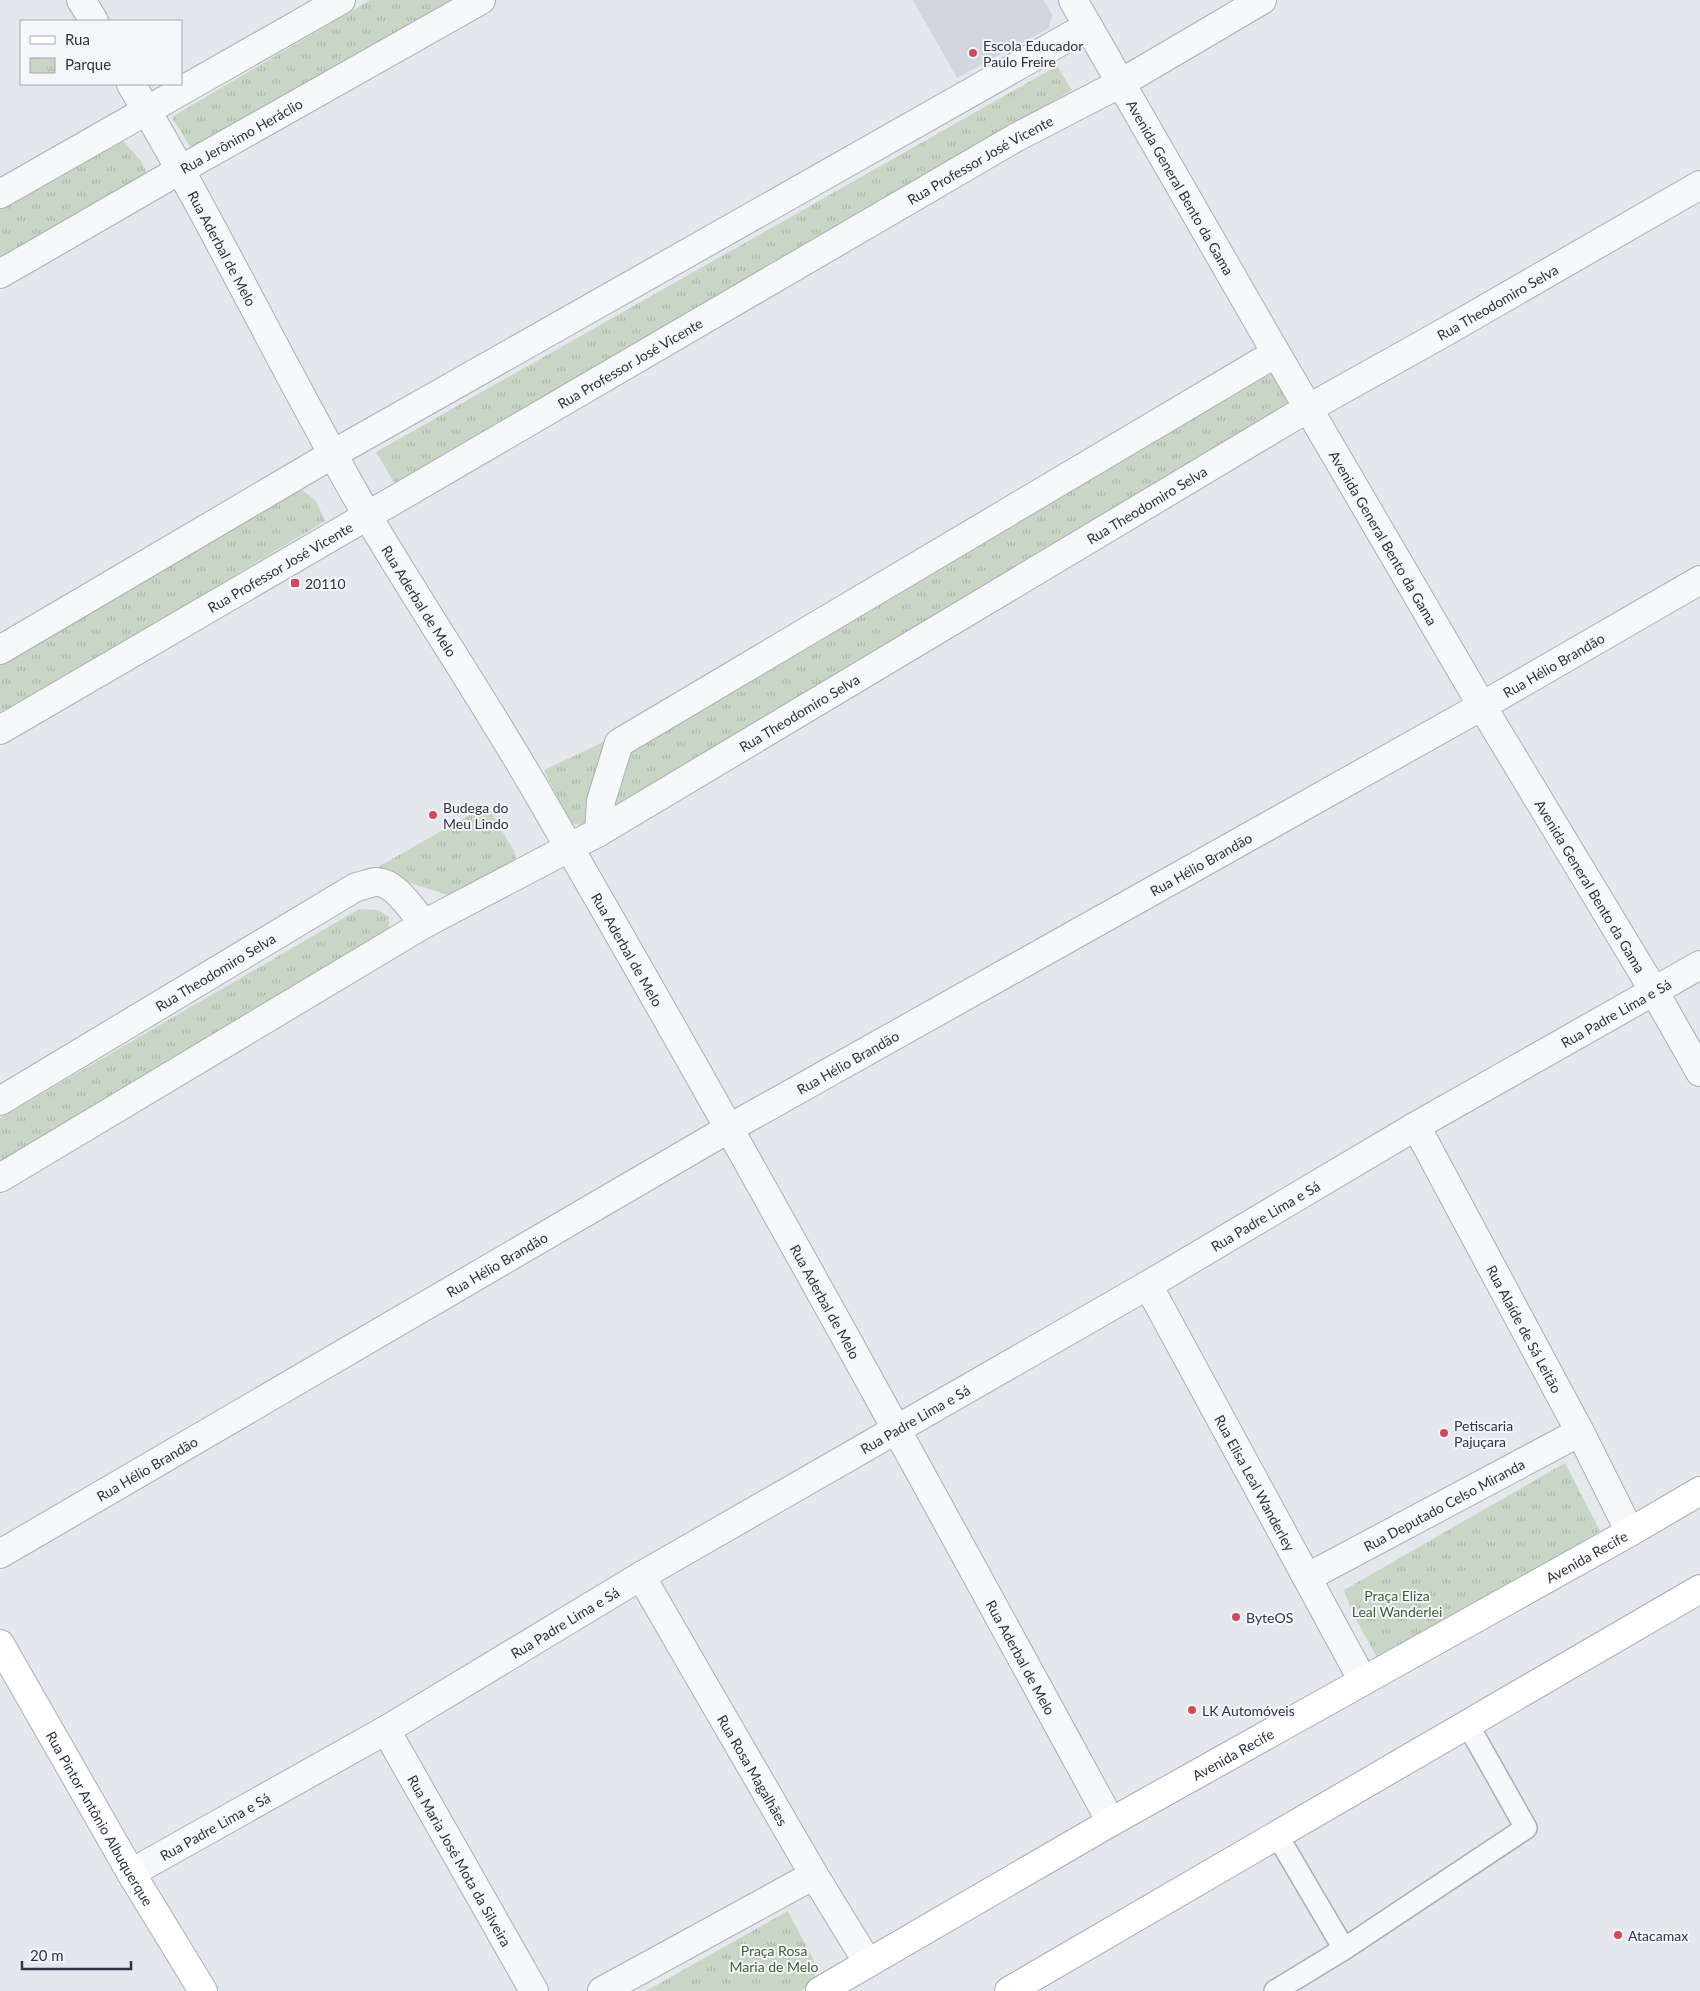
<svg xmlns="http://www.w3.org/2000/svg" width="1700" height="1991" font-family="Lato,sans-serif">
	<style>
		.built { fill: #d2d6de }
		.park { fill: url(#park-tufts) }
		.lines { fill: none; stroke-linecap: round; stroke-linejoin: round }
		.service-casing { stroke: #a9aeb7; stroke-width: 24 }
		.minor-casing { stroke: #a9aeb7; stroke-width: 30 }
		.secondary-casing { stroke: #a9aeb7; stroke-width: 30 }
		.primary-casing { stroke: #a3abb8; stroke-width: 30 }
		.service { stroke: #f7f8fa; stroke-width: 21 }
		.minor { stroke: #f7f8fa; stroke-width: 28 }
		.secondary { stroke: #fff; stroke-width: 28 }
		.primary { stroke: #fff; stroke-width: 28 }
		.poi-dot { fill: #d1495b; stroke: #f4f6f9; stroke-width: 2 }
		.labels { text-anchor: middle; dominant-baseline: central; stroke-width: 4; stroke-linejoin: round; paint-order: stroke }
		.poi-label { font-size: 14px; fill: #2b3445; stroke: #f4f6f9; text-anchor: start }
		.street-label { font-size: 14px; fill: #2b3445; stroke: #f4f6f9 }
		.park-label { font-size: 14px; fill: #3f6138; stroke: #f4f6f9 }
	</style>
	<defs>
		<pattern id="park-tufts" width="24" height="20" patternUnits="userSpaceOnUse" patternTransform="scale(1.25)"><rect width="24" height="20" fill="#c9d6c5"/><path d="M3 7l-1-3M5 7V3M7 7l1-3M15 17l-1-3M17 17v-4M19 17l1-3" fill="none" stroke="#adb8ab"/></pattern>
	</defs>
	<rect width="100%" height="100%" fill="#e4e7ec"/>
	<!-- built -->
	<path class="built" d="M 913,0 L 1044,0 L 1052,15 L 1049,28 L 957,78 Z"/>
	<!-- park -->
	<path class="park" d="M 370,0 L 459,0 L 193,152 L 172,117 Z
		M 1057,66 L 1072,90 L 398,489 L 376,452 Z
		M 123,141 L 142,162 L 151,184 L 0,271 L 0,210 Z
		M 1266,364 L 1292,409 L 602,828 L 624,745 Z
		M 300,488 L 316,501 L 325,521 L 0,717 L 0,666 Z
		M 610,739 L 588,821 L 580,825 L 570,823 L 544,770 Z
		M 487,805 L 515,853 L 518,867 L 455,897 L 371,871 Z
		M 359,909 L 378,910 L 389,917 L 389,933 L 0,1174 L 0,1118 Z
		M 1565,1463 L 1600,1531 L 1378,1659 L 1353,1614 L 1344,1590 Z
		M 788,1911 L 815,1963 L 815,1983 L 800,1991 L 646,1991 Z"/>
	<g class="lines">
		<!-- service casing -->
		<g class="service-casing">
			<path id="service" d="M 1344,1949 L 1526,1828 L 1468,1725
				M 1275,1991 L 1344,1949 L 1277,1835"/>
		</g>
		<!-- minor casing -->
		<g class="minor-casing">
			<g id="minor">
				<path d="M 81,0 L 94,21"/>
				<path id="s1" d="M 1073,0 L 1276,353 L 1482,706 L 1654,991 L 1700,1072"/>
				<path id="s2" d="M 131,84 C 215,225 285,373 367,515 C 423,610 485,701 540,797 C 736,1135 924,1478 1111,1822"/>
				<path d="M 0,194 L 341,0"/>
				<path id="s3" d="M 0,274 L 180,170 L 481,0"/>
				<path d="M 0,650 L 333,454 L 1088,26"/>
				<path id="s4" d="M 0,730 L 1015,138 L 1121,83 L 1262,0"/>
				<path d="M 599,832 L 601,801 L 619,743 L 1276,353"/>
				<path id="s5" d="M 0,1101 L 356,887 C 362,886 369,883 375,882 C 394,880 413,911 424,924"/>
				<path id="s6" d="M 1416,1126 L 1580,1432 L 1630,1532"/>
				<path id="s7" d="M 0,1178 L 424,924 L 599,832 L 1293,417 L 1445,332 L 1700,185"/>
				<path id="s8" d="M 1148,1285 L 1363,1681"/>
				<path id="s9" d="M 0,1554 L 728,1129 L 1482,706 L 1700,580"/>
				<path id="s10" d="M 641,1576 L 814,1875 L 868,1963"/>
				<path id="s11" d="M 1308,1577 L 1580,1432"/>
				<path id="s12" d="M 386,1730 L 534,1991"/>
				<path id="s13" d="M 131,1873 L 386,1730 L 641,1576 L 1148,1285 L 1416,1126 L 1700,965"/>
				<path d="M 602,1991 L 814,1875"/>
			</g>
		</g>
		<!-- secondary casing -->
		<g class="secondary-casing">
			<g id="secondary">
				<path id="s14" d="M 0,1644 L 131,1873 L 203,1991"/>
			</g>
		</g>
		<!-- primary casing -->
		<g class="primary-casing">
			<g id="primary">
				<path id="s15" d="M 820,1991 L 1111,1822 L 1630,1532 L 1700,1491"/>
				<path d="M 1009,1991 L 1700,1589"/>
			</g>
		</g>
		<!-- service -->
		<use href="#service" class="service"/>
		<!-- minor -->
		<use href="#minor" class="minor"/>
		<!-- secondary -->
		<use href="#secondary" class="secondary"/>
		<!-- primary -->
		<use href="#primary" class="primary"/>
	</g>
	<!-- markers -->
	<g class="poi-dot">
		<circle cx="973" cy="53" r="5"/>
		<rect x="290" y="578" width="10" height="10" rx="2.5"/>
		<circle cx="433" cy="815" r="5"/>
		<circle cx="1444" cy="1433" r="5"/>
		<circle cx="1236" cy="1617" r="5"/>
		<circle cx="1192" cy="1710" r="5"/>
		<circle cx="1618" cy="1935" r="5"/>
	</g>
	<g class="labels">
		<!-- poi labels -->
		<g class="poi-label">
			<text x="983" y="45">Escola Educador<tspan x="983" dy="16">Paulo Freire</tspan></text>
			<text x="305" y="583">20110</text>
			<text x="443" y="807">Budega do<tspan x="443" dy="16">Meu Lindo</tspan></text>
			<text x="1454" y="1425">Petiscaria<tspan x="1454" dy="16">Pajuçara</tspan></text>
			<text x="1246" y="1617">ByteOS</text>
			<text x="1202" y="1710">LK Automóveis</text>
			<text x="1628" y="1935">Atacamax</text>
		</g>
		<!-- street labels -->
		<g class="street-label">
			<text stroke="none"><textPath href="#s3" startOffset="278">Rua Jerônimo Heráclio</textPath></text>
			<text stroke="none"><textPath href="#s4" startOffset="1134">Rua Professor José Vicente</textPath></text>
			<text stroke="none"><textPath href="#s1" startOffset="216">Avenida General Bento da Gama</textPath></text>
			<text stroke="none"><textPath href="#s2" startOffset="188">Rua Aderbal de Melo</textPath></text>
			<text stroke="none"><textPath href="#s7" startOffset="1735">Rua Theodomiro Selva</textPath></text>
			<text stroke="none"><textPath href="#s4" startOffset="729">Rua Professor José Vicente</textPath></text>
			<text stroke="none"><textPath href="#s7" startOffset="1330">Rua Theodomiro Selva</textPath></text>
			<text stroke="none"><textPath href="#s1" startOffset="621">Avenida General Bento da Gama</textPath></text>
			<text stroke="none"><textPath href="#s4" startOffset="324">Rua Professor José Vicente</textPath></text>
			<text stroke="none"><textPath href="#s2" startOffset="592">Rua Aderbal de Melo</textPath></text>
			<text stroke="none"><textPath href="#s9" startOffset="1790">Rua Hélio Brandão</textPath></text>
			<text stroke="none"><textPath href="#s7" startOffset="925">Rua Theodomiro Selva</textPath></text>
			<text stroke="none"><textPath href="#s9" startOffset="1385">Rua Hélio Brandão</textPath></text>
			<text stroke="none"><textPath href="#s1" startOffset="1026">Avenida General Bento da Gama</textPath></text>
			<text stroke="none"><textPath href="#s2" startOffset="998">Rua Aderbal de Melo</textPath></text>
			<text stroke="none"><textPath href="#s5" startOffset="251">Rua Theodomiro Selva</textPath></text>
			<text stroke="none"><textPath href="#s13" startOffset="1716">Rua Padre Lima e Sá</textPath></text>
			<text stroke="none"><textPath href="#s9" startOffset="980">Rua Hélio Brandão</textPath></text>
			<text stroke="none"><textPath href="#s13" startOffset="1311">Rua Padre Lima e Sá</textPath></text>
			<text stroke="none"><textPath href="#s9" startOffset="575">Rua Hélio Brandão</textPath></text>
			<text stroke="none"><textPath href="#s2" startOffset="1402">Rua Aderbal de Melo</textPath></text>
			<text stroke="none"><textPath href="#s6" startOffset="230">Rua Alaíde de Sá Leitão</textPath></text>
			<text stroke="none"><textPath href="#s13" startOffset="906">Rua Padre Lima e Sá</textPath></text>
			<text stroke="none"><textPath href="#s9" startOffset="170">Rua Hélio Brandão</textPath></text>
			<text stroke="none"><textPath href="#s8" startOffset="225">Rua Elisa Leal Wanderley</textPath></text>
			<text stroke="none"><textPath href="#s11" startOffset="154">Rua Deputado Celso Miranda</textPath></text>
			<text stroke="none"><textPath href="#s15" startOffset="881">Avenida Recife</textPath></text>
			<text stroke="none"><textPath href="#s13" startOffset="501">Rua Padre Lima e Sá</textPath></text>
			<text stroke="none"><textPath href="#s2" startOffset="1808">Rua Aderbal de Melo</textPath></text>
			<text stroke="none"><textPath href="#s15" startOffset="476">Avenida Recife</textPath></text>
			<text stroke="none"><textPath href="#s10" startOffset="224">Rua Rosa Magalhães</textPath></text>
			<text stroke="none"><textPath href="#s14" startOffset="201">Rua Pintor Antônio Albuquerque</textPath></text>
			<text stroke="none"><textPath href="#s13" startOffset="96">Rua Padre Lima e Sá</textPath></text>
			<text stroke="none"><textPath href="#s12" startOffset="150">Rua Maria José Mota da Silveira</textPath></text>
		</g>
		<!-- park labels -->
		<g class="park-label">
			<text x="1397" y="1595">Praça Eliza<tspan x="1397" dy="16">Leal Wanderlei</tspan></text>
			<text x="774" y="1950">Praça Rosa<tspan x="774" dy="16">Maria de Melo</tspan></text>
		</g>
	</g>
	<!-- legend -->
	<rect x="20" y="20" width="162" height="65" fill="#f4f6f9" stroke="#a4a8b1"/>
	<rect x="30" y="36" width="25" height="8" fill="#ffffff" stroke="#a4a8b1"/>
	<text x="65" y="45" font-size="15" fill="#2b3445">Rua</text>
	<rect x="30" y="58" width="25" height="15" fill="url(#park-tufts)" stroke="#a4a8b1"/>
	<text x="65" y="70" font-size="15" fill="#2b3445">Parque</text>
	<!-- scale -->
	<path d="M22 1961v8h109v-8" fill="none" stroke="#2b3445" stroke-width="2.5"/>
	<text x="30" y="1961" font-size="15" fill="#2b3445" stroke="#f4f6f9" stroke-width="4" paint-order="stroke">20 m</text>
</svg>
